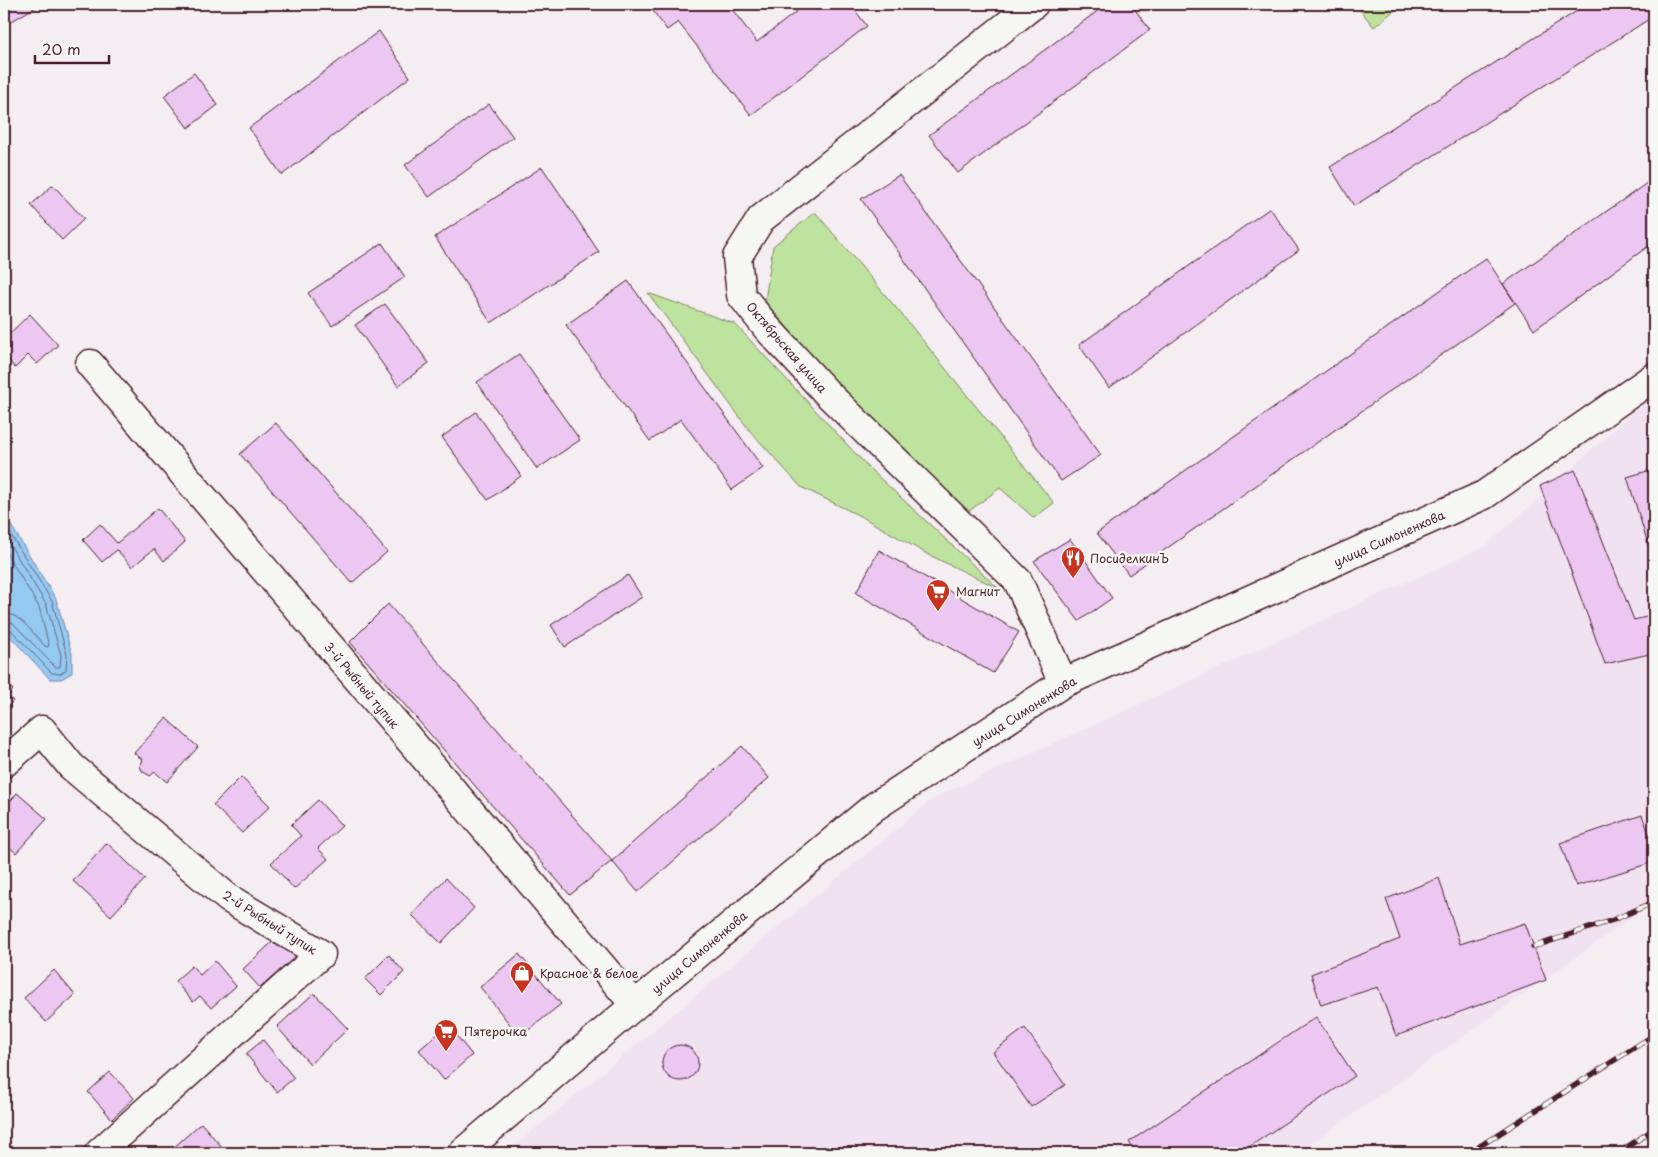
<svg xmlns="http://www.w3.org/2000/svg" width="1658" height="1157" font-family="'Playpen Sans',sans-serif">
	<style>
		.built { fill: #f1e2f2 }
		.green { fill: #bde39e; stroke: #848164 }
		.water { fill: #94c9f2; stroke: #7685a2 }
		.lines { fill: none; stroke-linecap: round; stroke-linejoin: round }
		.shore { stroke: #68637b; stroke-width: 1 }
		.building { fill: #ebc7f1; stroke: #4a1f2b }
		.minor-casing { stroke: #4a1f2b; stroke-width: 31 }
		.minor { stroke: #f6f6f2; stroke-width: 28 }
		.rail-casing { stroke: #4a1f2b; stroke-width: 5.5 }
		.rail { stroke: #f6f6f2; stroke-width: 4; stroke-dasharray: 11; stroke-linecap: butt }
		.labels { text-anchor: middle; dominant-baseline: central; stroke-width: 5; stroke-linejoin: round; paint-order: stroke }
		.street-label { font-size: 12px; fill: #4a1f2b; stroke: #f6f6f2 }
		.poi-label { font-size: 12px; fill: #4a1f2b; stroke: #f6f6f2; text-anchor: start }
	</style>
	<rect width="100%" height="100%" fill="#f4edf2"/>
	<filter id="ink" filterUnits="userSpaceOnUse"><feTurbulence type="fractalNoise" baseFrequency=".02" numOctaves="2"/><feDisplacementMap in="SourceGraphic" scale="10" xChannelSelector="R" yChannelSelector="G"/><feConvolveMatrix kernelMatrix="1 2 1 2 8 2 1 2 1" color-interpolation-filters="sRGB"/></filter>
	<g filter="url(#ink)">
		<!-- built -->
		<path class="built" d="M 1654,393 L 1654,902 L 1298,1153 L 506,1153 L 934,798 L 1486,546 Z"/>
		<!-- green -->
		<path class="green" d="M 1355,4 L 1402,4 L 1374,27 Z
			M 815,212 L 903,316 L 1054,503 L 1034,518 L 1000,488 L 965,514 L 830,378 L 765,301 L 773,246 Z
			M 648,293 L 735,324 L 869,468 L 998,588 L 927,554 L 864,518 L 801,487 L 750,431 Z"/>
		<!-- water -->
		<path class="water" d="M 4,514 L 56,599 L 72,654 L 72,673 L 61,679 L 50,679 L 4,630 Z"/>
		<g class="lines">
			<!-- shore -->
			<path class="shore" d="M 4,524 L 52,601 L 67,655 L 66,670 L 60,674 L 52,673 L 9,628 L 4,627
				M 4,535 L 46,604 L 61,655 L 60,667 L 55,667 L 13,623 L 4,620
				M 4,549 L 39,607 L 49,646 L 46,647 C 34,635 21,614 4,613"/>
		</g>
		<!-- building -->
		<path class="building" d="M 4,4 L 41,4 L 10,22 L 4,12 Z
			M 648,4 L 728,4 L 757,42 L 796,12 L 790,4 L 850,4 L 867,26 L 751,115 L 678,22 L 667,30 Z
			M 1107,4 L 1131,4 L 1150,30 L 958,173 L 929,135 Z
			M 1588,4 L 1652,4 L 1654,8 L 1654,16 L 1354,206 L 1330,167 Z
			M 379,31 L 410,77 L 282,175 L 249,128 Z
			M 194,73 L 218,105 L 188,128 L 164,96 Z
			M 489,104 L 513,137 L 429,197 L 405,165 Z
			M 542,167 L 599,252 L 491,323 L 435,237 Z
			M 899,175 L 1101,455 L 1061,481 L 861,199 Z
			M 1654,178 L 1654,242 L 1534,330 L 1503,284 Z
			M 53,185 L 84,219 L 62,240 L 31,205 Z
			M 1270,208 L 1299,250 L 1109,388 L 1079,345 Z
			M 382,243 L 405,277 L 332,326 L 308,293 Z
			M 1486,258 L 1515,303 L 1129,575 L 1097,533 Z
			M 628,281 L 763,468 L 732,490 L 681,419 L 650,441 L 566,325 Z
			M 385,304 L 429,363 L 398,386 L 355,325 Z
			M 30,314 L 58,345 L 37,364 L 28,355 L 15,368 L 4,355 L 4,339 Z
			M 519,354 L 580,440 L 537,469 L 477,382 Z
			M 476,412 L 521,476 L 488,500 L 442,437 Z
			M 276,423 L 387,552 L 352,583 L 240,454 Z
			M 1654,469 L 1654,563 L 1627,477 Z
			M 1575,470 L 1634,620 L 1654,615 L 1654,653 L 1605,664 L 1540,486 Z
			M 158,508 L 185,542 L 164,561 L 154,549 L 132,567 L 117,550 L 102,562 L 83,540 L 100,524 L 117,543 Z
			M 1070,539 L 1112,598 L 1079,621 L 1034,561 Z
			M 879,550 L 1019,632 L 993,673 L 856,593 Z
			M 628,575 L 642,597 L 565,647 L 551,625 Z
			M 388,604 L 612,861 L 570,895 L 350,642 Z
			M 4,681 L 13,690 L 8,696 L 13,701 L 4,710 Z
			M 166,718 L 198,747 L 167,782 L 155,772 L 150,776 L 142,771 L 140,766 L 143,760 L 134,753 Z
			M 742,746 L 769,778 L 638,892 L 612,861 Z
			M 241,777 L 270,806 L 242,833 L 213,805 Z
			M 17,793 L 47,819 L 16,853 L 4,842 L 4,809 Z
			M 318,800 L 342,826 L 318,848 L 328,859 L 294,889 L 271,863 L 301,836 L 291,825 Z
			M 1642,815 L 1654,847 L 1654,862 L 1576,886 L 1560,843 Z
			M 107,843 L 145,879 L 111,916 L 73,881 Z
			M 446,878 L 474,908 L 441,943 L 412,915 Z
			M 1439,878 L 1460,944 L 1525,923 L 1546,980 L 1396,1036 L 1378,987 L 1321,1005 L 1311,974 L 1400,939 L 1386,899 Z
			M 281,934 L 299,954 L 260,988 L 243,969 Z
			M 519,954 L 561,1004 L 520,1037 L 480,987 Z
			M 389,955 L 404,972 L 381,995 L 365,979 Z
			M 215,961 L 236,986 L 211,1008 L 200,996 L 193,1002 L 175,981 L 192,966 L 200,975 Z
			M 54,970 L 75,995 L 46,1022 L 24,998 Z
			M 314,993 L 348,1029 L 310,1064 L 277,1027 Z
			M 1316,1017 L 1355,1076 L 1240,1153 L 1136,1153 L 1129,1142 Z
			M 448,1025 L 472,1055 L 444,1080 L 419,1050 Z
			M 1025,1028 L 1065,1085 L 1031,1107 L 993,1052 Z
			M 263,1040 L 294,1078 L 277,1092 L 246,1054 Z
			M662 1063a18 18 0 1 1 36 0a18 18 0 1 1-36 0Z
			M 110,1072 L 134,1098 L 112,1119 L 88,1092 Z
			M 201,1123 L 222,1147 L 216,1153 L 174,1153 L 171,1150 Z"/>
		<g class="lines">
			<!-- minor casing -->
			<g class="minor-casing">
				<path id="minor" d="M 1034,4 L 761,219 L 737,257 L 741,295 L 767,328 L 827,393 L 1018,581 L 1063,683
					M 90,364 L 635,1005
					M 4,763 L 42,730 L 71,766 L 228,898 L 321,954 L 99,1153
					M 462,1153 L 635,1005 L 874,807 L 1063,683 L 1484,495 L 1654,377"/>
			</g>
			<!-- minor -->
			<use href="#minor" class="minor"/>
			<!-- rail casing -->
			<g class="rail-casing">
				<path id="rail" d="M 1533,947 L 1613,920 L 1654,902
					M 1469,1153 L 1654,1035
					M 1618,1153 L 1654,1129"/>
			</g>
			<!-- rail -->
			<use href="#rail" class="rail"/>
		</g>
	</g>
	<!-- icons -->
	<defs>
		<g id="restaurant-pin" transform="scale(1.25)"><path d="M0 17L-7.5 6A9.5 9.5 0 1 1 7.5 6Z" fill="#c8321e" stroke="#f6f6f2"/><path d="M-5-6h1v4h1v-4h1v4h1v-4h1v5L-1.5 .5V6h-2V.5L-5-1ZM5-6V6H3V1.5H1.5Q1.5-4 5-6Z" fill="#fff"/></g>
		<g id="supermarket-pin" transform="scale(1.25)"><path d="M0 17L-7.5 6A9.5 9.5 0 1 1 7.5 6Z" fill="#c8321e" stroke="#f6f6f2"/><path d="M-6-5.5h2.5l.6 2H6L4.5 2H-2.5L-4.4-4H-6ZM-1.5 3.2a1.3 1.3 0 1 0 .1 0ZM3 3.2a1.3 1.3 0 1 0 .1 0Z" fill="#fff"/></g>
		<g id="shop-pin" transform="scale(1.25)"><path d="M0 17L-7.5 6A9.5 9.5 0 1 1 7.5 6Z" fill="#c8321e" stroke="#f6f6f2"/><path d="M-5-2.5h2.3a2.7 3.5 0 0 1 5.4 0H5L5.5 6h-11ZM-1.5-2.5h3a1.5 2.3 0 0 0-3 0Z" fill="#fff"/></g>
	</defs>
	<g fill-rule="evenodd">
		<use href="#restaurant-pin" x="1073" y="558"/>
		<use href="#supermarket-pin" x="938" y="591"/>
		<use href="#shop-pin" x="522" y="973"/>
		<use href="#supermarket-pin" x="446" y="1031"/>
	</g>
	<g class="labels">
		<!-- street labels -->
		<g class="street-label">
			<text transform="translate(787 347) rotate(49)">Октябрьская улица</text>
			<text transform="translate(1389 538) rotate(-24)">улица Симоненкова</text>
			<text transform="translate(362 685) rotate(50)">3-й Рыбный тупик</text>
			<text transform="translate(1024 711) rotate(-32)">улица Симоненкова</text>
			<text transform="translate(270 922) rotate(32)">2-й Рыбный тупик</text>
			<text transform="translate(699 952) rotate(-40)">улица Симоненкова</text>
		</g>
		<!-- poi labels -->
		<g class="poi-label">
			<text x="1090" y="558">ПосиделкинЪ</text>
			<text x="956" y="591">Магнит</text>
			<text x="540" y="973">Красное &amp; белое</text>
			<text x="464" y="1031">Пятерочка</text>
		</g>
	</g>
	<!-- margin -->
	<rect width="1658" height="1157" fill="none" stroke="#f6f6f2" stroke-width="20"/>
	<rect x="10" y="10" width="1638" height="1137" fill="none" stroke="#4a1f2b" stroke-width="2" filter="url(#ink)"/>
	<!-- scale -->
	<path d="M35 55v8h74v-8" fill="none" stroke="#4a1f2b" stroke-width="2.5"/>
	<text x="42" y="55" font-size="15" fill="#4a1f2b" stroke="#f6f6f2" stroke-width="4" paint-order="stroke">20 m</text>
</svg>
